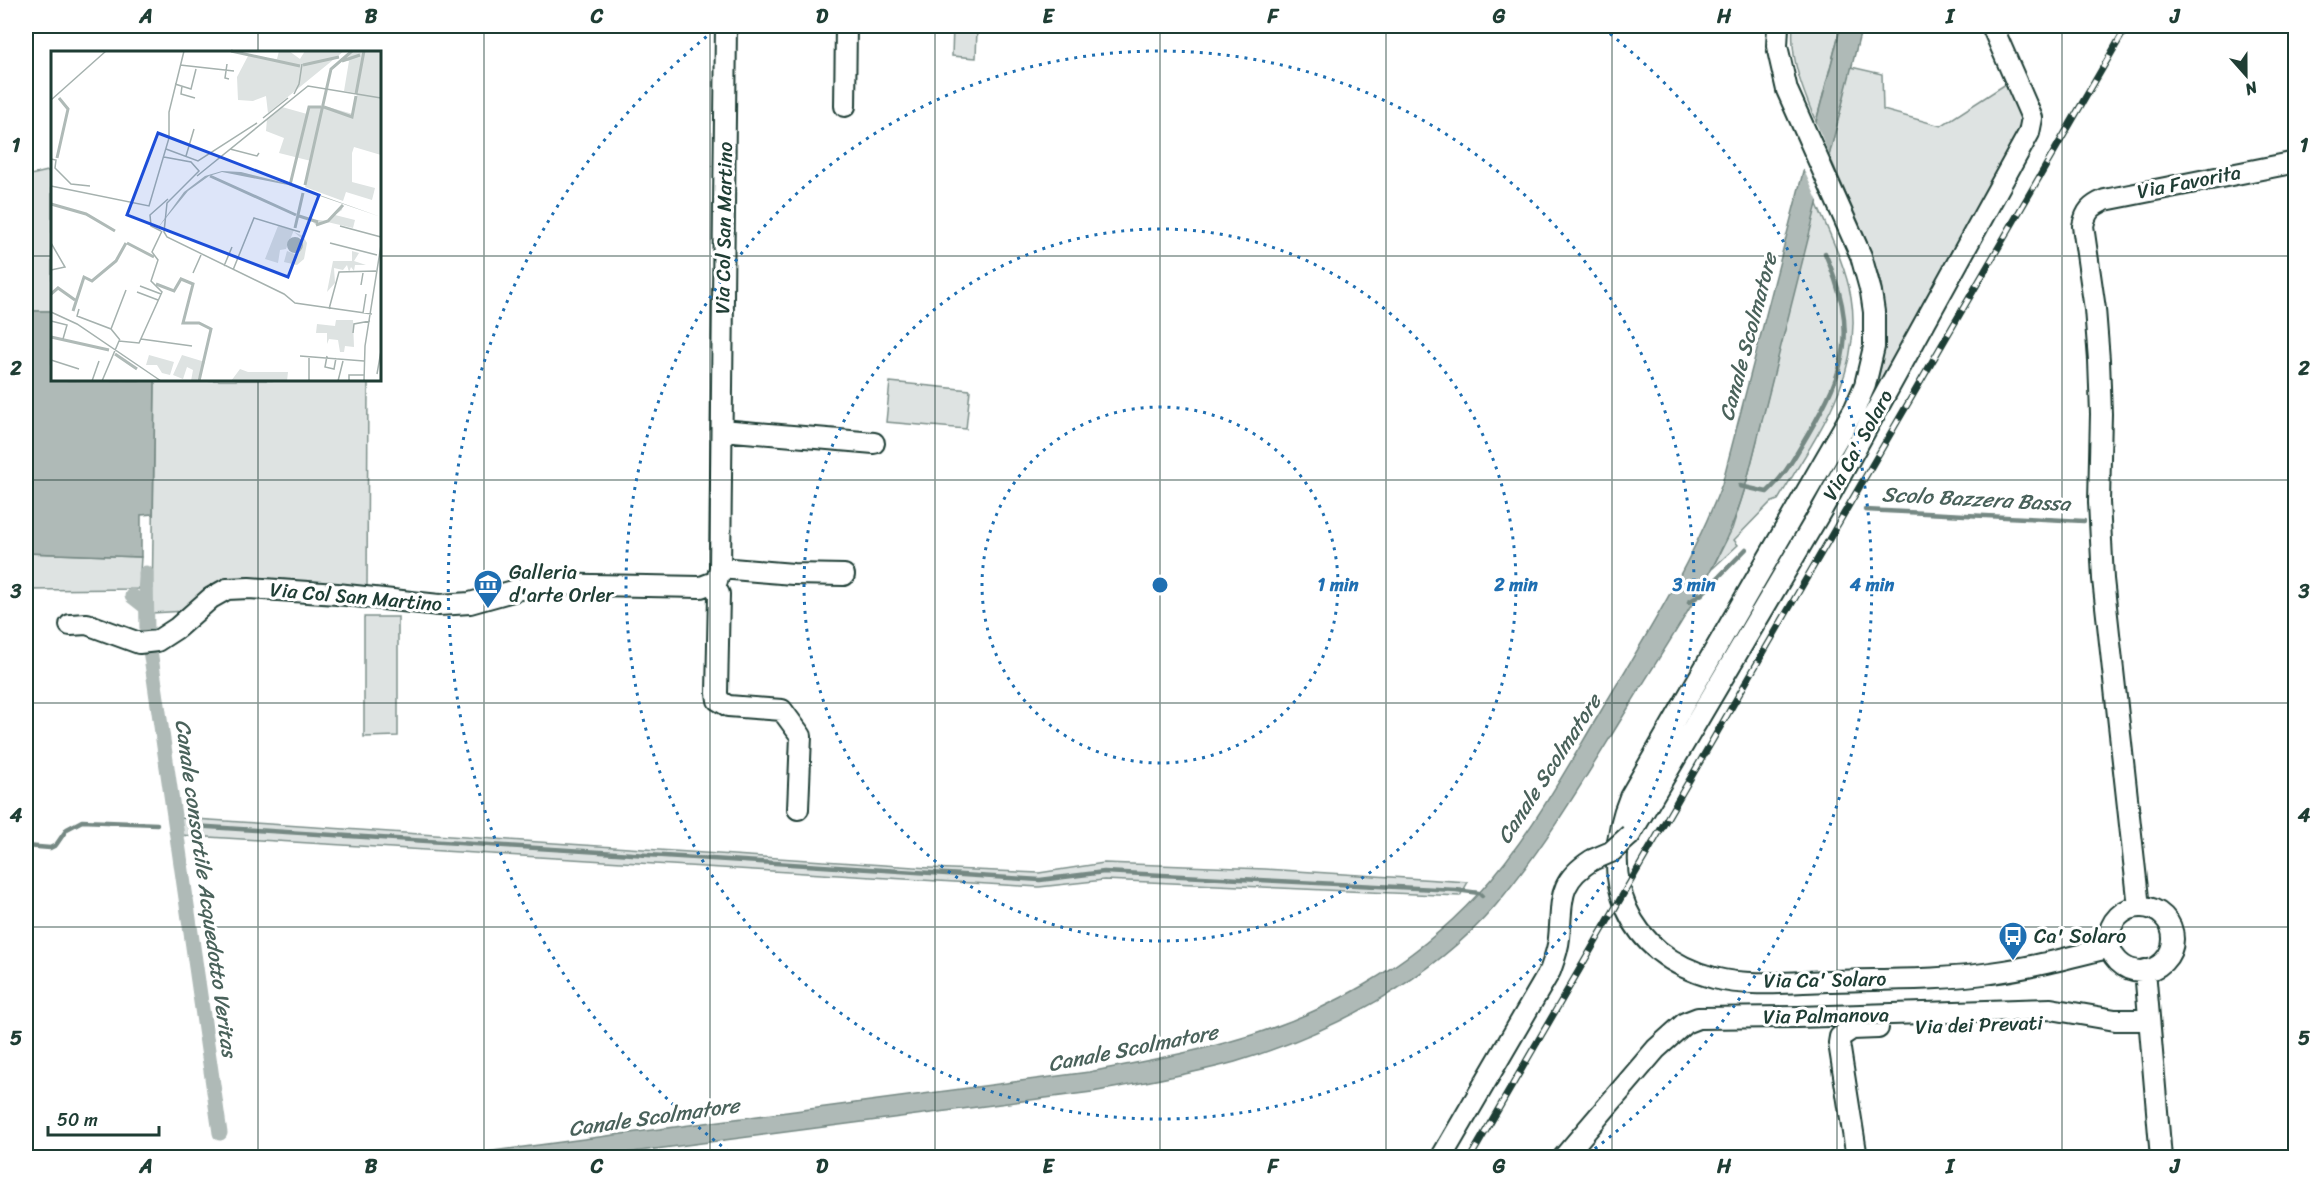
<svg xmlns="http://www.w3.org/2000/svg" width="2321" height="1183" font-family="Sriracha,sans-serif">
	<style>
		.green { fill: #dee3e2; stroke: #7e908b; stroke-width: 1.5 }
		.water { fill: #afbab7; stroke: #758883; stroke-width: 1.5 }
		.pier { fill: #fff }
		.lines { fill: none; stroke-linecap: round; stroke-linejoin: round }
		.stream { stroke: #758883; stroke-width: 4.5 }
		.canal { stroke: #afbab7; stroke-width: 15 }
		.minor-casing { stroke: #1f3d34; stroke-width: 24 }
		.minor { stroke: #fff; stroke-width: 20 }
		.rail-casing { stroke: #1f3d34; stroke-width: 7 }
		.rail { stroke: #fff; stroke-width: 4.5; stroke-dasharray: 14; stroke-linecap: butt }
		.minor-bridge-casing { stroke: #1f3d34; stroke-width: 24; stroke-linecap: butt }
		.minor-bridge { stroke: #fff; stroke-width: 20 }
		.grid { fill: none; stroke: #1f3d34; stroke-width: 1.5; stroke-opacity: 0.55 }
		.ring { fill: none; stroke: #1f6fb2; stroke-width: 3; stroke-dasharray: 3 6 }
		.labels { text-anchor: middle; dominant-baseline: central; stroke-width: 6; stroke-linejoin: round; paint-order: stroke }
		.street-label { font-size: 20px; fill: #1f3d34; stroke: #fff }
		.poi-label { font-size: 20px; fill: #1f3d34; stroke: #fff; text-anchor: start }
		.water-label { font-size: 21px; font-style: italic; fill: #4a625b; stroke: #fff }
		.inset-river { fill: none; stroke: #afbab7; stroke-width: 3 }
		.inset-road { fill: none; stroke: #a5b1ae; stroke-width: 1.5 }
		.view { fill: #1d4ed8; fill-opacity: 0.15; stroke: #1d4ed8; stroke-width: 3 }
		.inset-edge { fill: none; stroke: #1f3d34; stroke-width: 3 }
		.centre { fill: #1f6fb2; stroke: #fff; stroke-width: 3 }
		.ring-label { font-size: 18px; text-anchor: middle; font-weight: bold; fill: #1f6fb2; stroke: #fff; stroke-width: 6; stroke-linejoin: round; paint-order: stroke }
		.neatline { fill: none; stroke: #1f3d34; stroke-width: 2 }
		.grid-label { font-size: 20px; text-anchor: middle; font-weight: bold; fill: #1f3d34 }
	</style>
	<rect width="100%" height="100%" fill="#fff"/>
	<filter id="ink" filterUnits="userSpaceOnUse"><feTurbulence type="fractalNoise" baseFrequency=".0167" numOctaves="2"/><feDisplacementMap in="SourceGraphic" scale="12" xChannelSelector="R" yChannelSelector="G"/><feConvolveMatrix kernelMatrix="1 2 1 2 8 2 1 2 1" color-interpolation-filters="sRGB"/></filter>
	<g filter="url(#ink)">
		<!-- green -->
		<path class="green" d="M 1793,26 L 1841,26 L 1816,122 C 1803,91 1790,60 1793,26 Z
			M 953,27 L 977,29 L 976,58 L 952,56 Z
			M 1851,67 L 1882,74 L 1883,110 L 1941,126 L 2009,82 L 2022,120 L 2021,130 L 1862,421 L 1876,386 L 1882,363 L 1885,320 L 1881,282 L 1867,242 L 1829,155 Z
			M 52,170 L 52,311 L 26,311 L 26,176 Z
			M 1816,202 C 1829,233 1845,264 1851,297 C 1864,374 1815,438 1778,500 L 1770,503 L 1734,540 L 1738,545 L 1712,569 L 1732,529 L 1745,488 Z
			M 155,380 L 368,380 L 367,589 C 337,586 238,570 216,582 C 204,588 195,601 186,611 L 152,613 Z
			M 890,382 L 970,390 L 966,429 L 886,422 Z
			M 26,553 L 141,557 L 139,589 L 26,590 Z
			M 364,617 L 398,617 L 398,736 L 364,737 Z
			M 180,818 L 929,868 L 1039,873 L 1104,863 L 1265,869 L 1468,882 L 1460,896 L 1104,880 L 1039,887 L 191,836 L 182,835 Z"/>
		<!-- water -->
		<path class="water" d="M 1841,26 L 1862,26 L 1745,488 C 1722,567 1672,635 1630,705 C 1588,773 1548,843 1496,905 C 1432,980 1329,1034 1235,1062 C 1188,1075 1140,1083 1092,1092 L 594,1157 L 440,1158 L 1089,1072 C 1135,1063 1182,1055 1228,1042 C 1321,1017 1413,965 1478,894 C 1528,840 1563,774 1601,711 C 1645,637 1691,565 1722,484 Z
			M 26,311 L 52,311 L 52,380 L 155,380 L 153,514 L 141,515 L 141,557 L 26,553 Z"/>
		<!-- pier -->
		<path class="pier" d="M 1814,118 L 1831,159 L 1819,204 L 1802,166 Z"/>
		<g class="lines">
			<!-- stream -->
			<path class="stream" d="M 1740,486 L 1767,492 C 1785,476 1795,456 1807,436 C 1848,366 1858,331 1825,253
				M 1865,510 L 2084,521
				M 1689,602 L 1702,594 L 1746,549
				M 193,826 L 1040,880 L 1104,872 L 1456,890 L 1479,893 L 1482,896
				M 26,846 L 50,848 L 56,845 L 67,829 L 82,821 L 157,824"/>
			<!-- canal -->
			<path class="canal" d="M 146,573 L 147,631
				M 132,596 L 146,607
				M 150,650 L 220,1133"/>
			<!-- minor casing -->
			<g class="minor-casing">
				<path id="minor" d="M 1778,26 L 1777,46 L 1787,90 L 1861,256 L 1871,292 L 1874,312 L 1874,347 L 1865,385 L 1855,408 L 1630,797 C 1597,877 1626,955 1714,978 C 1749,987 1791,982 1827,981 C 1881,979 1937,981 1991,973 C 2031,968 2071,957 2111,947
					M 845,106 L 846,26
					M 722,430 L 874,443
					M 720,568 L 793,574 L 844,575
					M 713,584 L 719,594 L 717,693 L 718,700 L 728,706 L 782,710 L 801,736 L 798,809
					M 70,625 L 87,624 L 139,643 L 157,641 L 177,628 L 211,598 L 227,589 L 249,588 L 337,594 L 439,605 L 470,603 L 538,584 L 701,587 L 717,581 L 720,568 L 726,26
					M 1630,835 L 1821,511 L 2029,133 L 2032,118 L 1992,26
					M 2139,907 L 2103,579 L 2099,502 L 2101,414 L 2099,360 L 2095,309 L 2083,226 C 2086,211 2091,206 2105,200 L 2296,162
					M2109 939a32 32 0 1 1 64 0a32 32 0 1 1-64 0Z
					M 2145,970 L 2161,1158
					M 1441,1158 L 1550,971 C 1554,960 1558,950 1559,938 C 1563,901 1556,883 1592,860
					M 1563,1158 L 1656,1049 L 1685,1023 L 1698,1018 L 1798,1017 L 2051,1009 L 2115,1020 L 2148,1020
					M 1857,1158 L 1839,1043 L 1840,1037 L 1852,1029 L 1878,1028"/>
			</g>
			<!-- minor -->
			<use href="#minor" class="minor"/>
			<!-- rail casing -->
			<g class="rail-casing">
				<path id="rail" d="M 1470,1158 L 2127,26"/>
			</g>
			<!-- rail -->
			<use href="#rail" class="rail"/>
			<!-- minor-bridge casing -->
			<g class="minor-bridge-casing">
				<path id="minor-bridge" d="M 1592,860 L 1611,852 L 1630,835"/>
			</g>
			<!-- minor-bridge -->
			<use href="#minor-bridge" class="minor-bridge"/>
		</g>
	</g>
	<!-- grid -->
	<path class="grid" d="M 258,26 L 258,52M 484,26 L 484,1158M 710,26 L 710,1158M 935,26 L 935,1158M 1160,26 L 1160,1158M 1386,26 L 1386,1158M 1612,26 L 1612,1158M 1837,26 L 1837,1158M 2062,26 L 2062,1158M 26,256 L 52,256M 380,256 L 2296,256M 258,380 L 258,1158M 26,480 L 2296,480M 26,703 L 2296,703M 26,927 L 2296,927"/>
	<!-- distance rings -->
	<g class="ring">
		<circle cx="1160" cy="585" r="178"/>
		<circle cx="1160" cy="585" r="356"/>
		<circle cx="1160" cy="585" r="534"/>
		<path d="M736 1157A712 712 0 0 1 717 28M1603 28A712 712 0 0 1 1584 1157"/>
	</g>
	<!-- icons -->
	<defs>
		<g id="museum-pin" transform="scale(1.5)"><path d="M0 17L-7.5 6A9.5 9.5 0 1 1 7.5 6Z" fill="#1f6fb2" stroke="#fff"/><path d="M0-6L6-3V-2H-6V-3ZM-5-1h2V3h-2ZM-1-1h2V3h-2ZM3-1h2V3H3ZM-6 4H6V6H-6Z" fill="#fff"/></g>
		<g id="bus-pin" transform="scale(1.5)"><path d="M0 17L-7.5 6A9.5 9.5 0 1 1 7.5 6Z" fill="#1f6fb2" stroke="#fff"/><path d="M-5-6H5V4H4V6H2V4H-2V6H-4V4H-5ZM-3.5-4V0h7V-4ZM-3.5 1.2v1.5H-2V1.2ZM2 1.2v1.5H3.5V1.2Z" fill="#fff"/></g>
	</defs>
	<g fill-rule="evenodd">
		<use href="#museum-pin" x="488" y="584"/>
		<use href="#bus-pin" x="2013" y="936"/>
	</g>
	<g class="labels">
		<!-- street labels -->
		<g class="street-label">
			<text transform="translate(2189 182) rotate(-11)">Via Favorita</text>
			<text transform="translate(724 228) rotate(-89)">Via Col San Martino</text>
			<text transform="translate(1858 445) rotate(-61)">Via Ca' Solaro</text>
			<text transform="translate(356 597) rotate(5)">Via Col San Martino</text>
			<text transform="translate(1825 980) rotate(-1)">Via Ca' Solaro</text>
			<text transform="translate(1826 1016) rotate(-1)">Via Palmanova</text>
			<text transform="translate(1979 1025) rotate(-2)">Via dei Prevati</text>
		</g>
		<!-- poi labels -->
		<g class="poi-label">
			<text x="509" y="572">Galleria<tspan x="509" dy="23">d'arte Orler</tspan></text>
			<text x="2034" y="936">Ca' Solaro</text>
		</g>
		<!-- water labels -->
		<g class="water-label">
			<text transform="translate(1748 337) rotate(-75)">Canale Scolmatore</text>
			<text transform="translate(1976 499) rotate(3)">Scolo Bazzera Bassa</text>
			<text transform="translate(1549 769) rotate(-57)">Canale Scolmatore</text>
			<text transform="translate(206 888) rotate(82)">Canale consortile Acquedotto Veritas</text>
			<text transform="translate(1133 1048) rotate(-11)">Canale Scolmatore</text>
			<text transform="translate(654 1117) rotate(-8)">Canale Scolmatore</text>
		</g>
	</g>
	<!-- overview -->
	<g transform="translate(51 51)">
		<rect width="330" height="330" fill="#fff"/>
		<path d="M 228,0 L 238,0 L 249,8 L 254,0 L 293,0 L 217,62 L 215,45 L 202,50 L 187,49 L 186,26 L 197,5 L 226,8 ZM 302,0 L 330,0 L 330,104 L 303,96 L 301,102 L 301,131 L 324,137 L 321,149 L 295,141 L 292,150 L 254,136 L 260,110 L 228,102 L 233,87 L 215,80 L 216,68 L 231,56 L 256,63 L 258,56 L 277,56 L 302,63 L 306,42 L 293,40 L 298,10 L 290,9 ZM 292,153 L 291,159 L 284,164 L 304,169 L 302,177 L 272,170 L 265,174 L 259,168 L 277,170 ZM 227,175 L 243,179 L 235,198 L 229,199 L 227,212 L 214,208 ZM 243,181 L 252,185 L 256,192 L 253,208 L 246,214 L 233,211 L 236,200 L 246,204 L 250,187 ZM 301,200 L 308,202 L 303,210 L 315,214 L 304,214 L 303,220 L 300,216 L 298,221 L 296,214 L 292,219 L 283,217 L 284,232 L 276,241 L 282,210 L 301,210 ZM 285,269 L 302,269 L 303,296 L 294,295 L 293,301 L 289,301 L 287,289 L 278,288 L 276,293 L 276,282 L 265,282 L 266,273 L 284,275 ZM 98,304 L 123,311 L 119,324 L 111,322 L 106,314 L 95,314 ZM 131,304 L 154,311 L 146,330 L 140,330 L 142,319 L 136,316 L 132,328 L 122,324 ZM 189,318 L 197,321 L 237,321 L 236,330 L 180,330 Z" fill="#dee3e2"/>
		<path d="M 171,120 L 190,121 L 238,133 L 330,166 L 237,134 L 171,121 L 158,125 L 137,140 L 106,178 L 133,141 L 154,125 ZM236 194a8 8 0 1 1 16 0a8 8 0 1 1-16 0Z" fill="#afbab7"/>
		<path class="inset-river" d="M 180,0 L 249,15M 291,10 L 309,4M 252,14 L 288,6M 305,43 L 313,0M 273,56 L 301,66 L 305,45M 6,107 L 17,58 L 8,47M 159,125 L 245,164M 239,134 L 258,56 L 270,56M 254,134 L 280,18 L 301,0M 0,153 L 35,163 L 64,180M 248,165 L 267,171M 265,174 L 277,170 L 292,154M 244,177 L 252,142M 76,192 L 103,206M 105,233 L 123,240 L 130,228 L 142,233 L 132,272 L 148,272 L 160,278 L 148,330M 0,243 L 7,237 L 24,249M 22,260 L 33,226 L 41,230 L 65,210 L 75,192M 0,286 L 58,299M 64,303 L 86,318"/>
		<path class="inset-road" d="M 176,13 L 174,27 L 178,28M 129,14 L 183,20M 124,33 L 140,38 L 145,18M 131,35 L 130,43 L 144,47M 243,43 L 248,33 L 251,13M 0,49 L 55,0M 212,67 L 237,47M 115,98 L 147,110 L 206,72M 179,98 L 206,105 L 208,102M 135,105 L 143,78M 113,106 L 140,111 L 148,120 L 116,152 L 113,181 L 116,186 L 233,243 L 244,252 L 321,263M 0,108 L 5,109 L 4,117 L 20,133 L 39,135M 146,125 L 257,35 L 330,47M 0,135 L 98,155 L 118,87 L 118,61 L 133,0M 289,175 L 330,186M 110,180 L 100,175 L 99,164 L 117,148M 0,192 L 14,216 L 0,219M 279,192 L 326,204M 173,215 L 181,196M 182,219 L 203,167 L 249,181M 142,222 L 150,204M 311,228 L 310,234 L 312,222M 89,235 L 110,243M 86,241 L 107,249M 28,258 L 26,265 L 60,278 L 69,289M 278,258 L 288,221 L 325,220M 0,261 L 26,273 L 110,330M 312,262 L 315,243M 0,270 L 16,274 L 12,288M 60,278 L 75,239M 302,282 L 303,273 L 319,270M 90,288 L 141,295M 249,305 L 313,310M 276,305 L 274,316 L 283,318 L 285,307M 258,307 L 258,330M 0,309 L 28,318M 326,323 L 330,300M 298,329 L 298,324 L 313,324M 41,330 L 48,310M 51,330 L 68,290 L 88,292 L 111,241 L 100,230 L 107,209 L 101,201 L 111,180M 287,330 L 292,310M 313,330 L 314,295 L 330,194"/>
		<path class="view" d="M 107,82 L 268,144 L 237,226 L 76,164 Z"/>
		<rect width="330" height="330" class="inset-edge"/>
	</g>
	<circle cx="1160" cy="585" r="9" class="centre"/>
	<g class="ring-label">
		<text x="1338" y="591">1 min</text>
		<text x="1516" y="591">2 min</text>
		<text x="1694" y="591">3 min</text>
		<text x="1872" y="591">4 min</text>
	</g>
	<!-- margin -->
	<rect width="2321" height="1183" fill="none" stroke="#fff" stroke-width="66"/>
	<!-- north arrow -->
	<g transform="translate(2246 75) rotate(159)" stroke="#ffffff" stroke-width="4.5" paint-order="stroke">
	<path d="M0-4.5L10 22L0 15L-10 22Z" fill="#1f3d34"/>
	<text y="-9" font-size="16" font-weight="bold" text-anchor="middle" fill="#1f3d34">N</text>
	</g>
	<!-- scale -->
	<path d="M48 1126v9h111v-9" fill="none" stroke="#1f3d34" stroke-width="3"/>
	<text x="57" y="1126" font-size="18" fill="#1f3d34" stroke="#ffffff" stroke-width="4.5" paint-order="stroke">50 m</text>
	<rect x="33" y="33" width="2255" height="1117" class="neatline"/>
	<g class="grid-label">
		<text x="146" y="23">A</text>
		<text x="371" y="23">B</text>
		<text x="597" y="23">C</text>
		<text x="822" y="23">D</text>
		<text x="1048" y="23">E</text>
		<text x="1273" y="23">F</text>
		<text x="1499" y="23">G</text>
		<text x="1724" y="23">H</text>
		<text x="1950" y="23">I</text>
		<text x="2175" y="23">J</text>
		<text x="16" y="152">1</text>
		<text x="2304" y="152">1</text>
		<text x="16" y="375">2</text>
		<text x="2304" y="375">2</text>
		<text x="16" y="598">3</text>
		<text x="2304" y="598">3</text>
		<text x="16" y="822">4</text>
		<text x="2304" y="822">4</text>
		<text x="16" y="1045">5</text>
		<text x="2304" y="1045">5</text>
		<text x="146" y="1173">A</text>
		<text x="371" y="1173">B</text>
		<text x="597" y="1173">C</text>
		<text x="822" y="1173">D</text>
		<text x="1048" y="1173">E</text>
		<text x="1273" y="1173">F</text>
		<text x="1499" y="1173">G</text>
		<text x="1724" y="1173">H</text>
		<text x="1950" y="1173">I</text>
		<text x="2175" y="1173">J</text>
	</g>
</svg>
